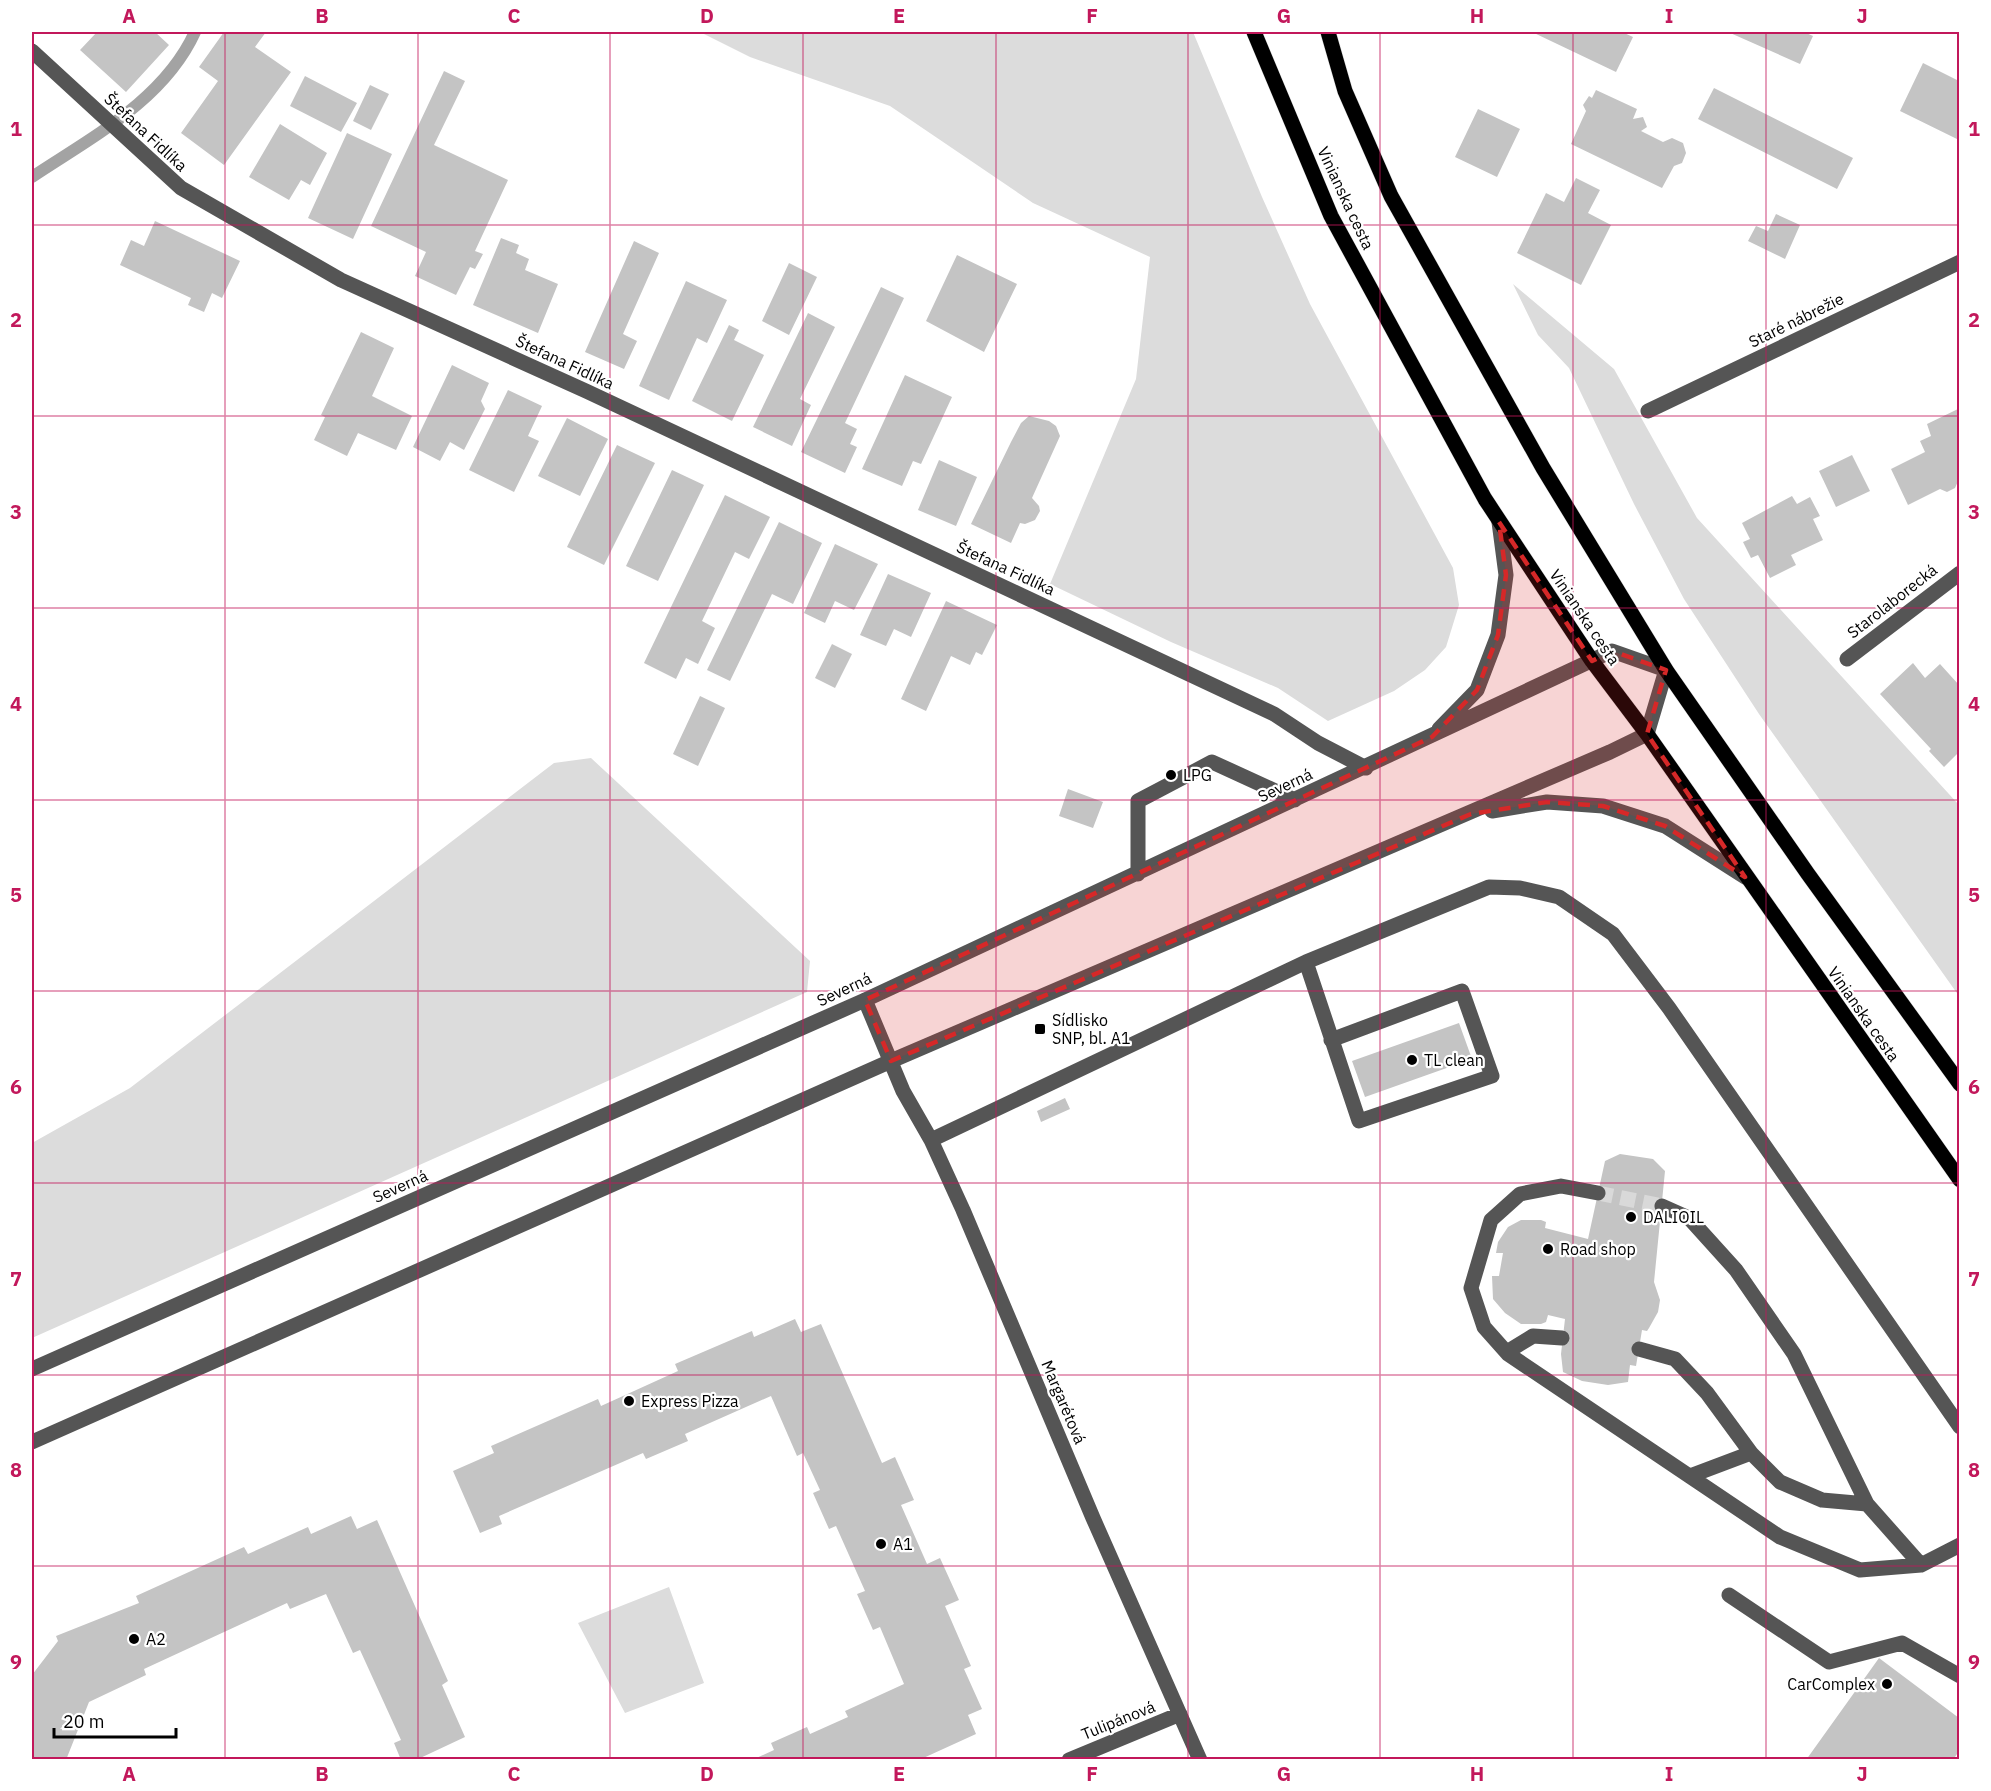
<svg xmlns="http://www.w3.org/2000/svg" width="1991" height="1791" font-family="'IBM Plex Sans',sans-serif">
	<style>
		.green { fill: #dcdcdc }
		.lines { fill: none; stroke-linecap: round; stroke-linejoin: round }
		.stream { stroke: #a3a3a3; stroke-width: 12 }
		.building { fill: #c4c4c4 }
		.minor-tunnel { stroke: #d9d9d9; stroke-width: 15; stroke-dasharray: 15 8; stroke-linecap: butt }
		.major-casing { stroke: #dbdbdb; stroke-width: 16 }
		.minor { stroke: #555; stroke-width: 15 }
		.major { stroke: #000; stroke-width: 15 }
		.marked { fill: #d62828; fill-opacity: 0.2; stroke: #d62828; stroke-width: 4.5; stroke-dasharray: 12 8; stroke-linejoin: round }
		.grid { fill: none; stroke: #c2185b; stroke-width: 1.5; stroke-opacity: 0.55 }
		.poi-dot { fill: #000; stroke: #fff; stroke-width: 2 }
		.labels { text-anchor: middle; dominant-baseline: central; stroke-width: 4.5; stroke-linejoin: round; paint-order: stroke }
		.street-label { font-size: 16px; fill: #000; stroke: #fff }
		.poi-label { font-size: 16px; fill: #000; stroke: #fff; text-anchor: start }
		.neatline { fill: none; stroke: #c2185b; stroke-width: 2 }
		.grid-label { font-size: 20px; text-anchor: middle; font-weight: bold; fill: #c2185b }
	</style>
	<rect width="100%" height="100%" fill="#fff"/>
	<!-- green -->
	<path class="green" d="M 700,32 L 1193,32 L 1262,197 L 1310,304 L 1453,568 L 1459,605 L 1446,647 L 1425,670 L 1394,691 L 1328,721 L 1278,688 L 1171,642 L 1050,584 L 1136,379 L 1150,257 L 1033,203 L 890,106 L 750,57 Z
		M 1513,284 L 1614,369 L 1697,518 L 1959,805 L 1959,996 L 1759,714 L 1684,599 L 1634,504 L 1569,368 L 1538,335 Z
		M 591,758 L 810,961 L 807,992 L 32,1338 L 32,1143 L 130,1088 L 554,763 Z
		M 669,1587 L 704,1683 L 625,1713 L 578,1623 Z"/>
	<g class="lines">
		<!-- stream -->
		<path class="stream" d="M 32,177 C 92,137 164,100 195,32"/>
	</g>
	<!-- building -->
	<path class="building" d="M 97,32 L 155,32 L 169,45 L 126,92 L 80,50 Z
		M 224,32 L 266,32 L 255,47 L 291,72 L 224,165 L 181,133 L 218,81 L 199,67 Z
		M 1532,32 L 1622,32 L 1633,37 L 1616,72 Z
		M 1728,32 L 1804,32 L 1813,36 L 1800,64 Z
		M 1923,63 L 1959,81 L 1959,140 L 1900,111 Z
		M 444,71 L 465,81 L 434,145 L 508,180 L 475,251 L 483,254 L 475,269 L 470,267 L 456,295 L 415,276 L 426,252 L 371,226 Z
		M 305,76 L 357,103 L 341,132 L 290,106 Z
		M 370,85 L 389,94 L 371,130 L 353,121 Z
		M 1714,88 L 1853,158 L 1837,189 L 1698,119 Z
		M 1596,90 L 1637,109 L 1633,119 L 1643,117 L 1647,127 L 1641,131 L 1663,142 L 1672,138 L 1683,143 L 1686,153 L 1682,163 L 1674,166 L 1662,188 L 1571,144 L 1586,111 L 1583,105 L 1589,96 L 1592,98 Z
		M 1478,109 L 1520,129 L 1497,177 L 1455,157 Z
		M 280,124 L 327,153 L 310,185 L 301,180 L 289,200 L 249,177 Z
		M 347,133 L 392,154 L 353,239 L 308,218 Z
		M 1576,178 L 1600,190 L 1588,213 L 1611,225 L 1581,285 L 1517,253 L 1546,193 L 1564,202 Z
		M 1776,214 L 1800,225 L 1785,259 L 1748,241 L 1756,226 L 1768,231 Z
		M 155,221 L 240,261 L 222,298 L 212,293 L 204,312 L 188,305 L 191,298 L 120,265 L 131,240 L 144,246 Z
		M 501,238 L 519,245 L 516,253 L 529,259 L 525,270 L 558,284 L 538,333 L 473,305 Z
		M 634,241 L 659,253 L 623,334 L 637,341 L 624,369 L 585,352 Z
		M 957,255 L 1017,284 L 984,352 L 926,321 Z
		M 789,263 L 817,277 L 789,335 L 762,321 Z
		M 686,281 L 727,300 L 707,343 L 697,338 L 669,400 L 639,386 Z
		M 881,287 L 904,298 L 845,423 L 857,429 L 850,444 L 857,447 L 845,473 L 801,452 Z
		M 808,313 L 835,327 L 800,399 L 811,405 L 792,446 L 753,427 Z
		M 729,325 L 739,330 L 734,340 L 764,355 L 732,421 L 692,401 Z
		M 361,332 L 394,348 L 372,396 L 412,416 L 396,450 L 358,433 L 347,456 L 314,440 L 325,417 L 321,415 Z
		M 452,365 L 489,383 L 481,401 L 485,409 L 464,450 L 450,442 L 440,461 L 413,447 Z
		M 905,375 L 952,397 L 921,464 L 913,461 L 902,486 L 862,469 Z
		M 508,390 L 542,406 L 528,436 L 539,441 L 514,492 L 469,470 Z
		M 1958,409 L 1959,479 L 1955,488 L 1947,492 L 1940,489 L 1908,505 L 1891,469 L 1925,452 L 1920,441 L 1931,436 L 1927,424 Z
		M 1029,416 L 1049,421 L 1056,426 L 1060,436 L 1032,498 L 1039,506 L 1040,511 L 1035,520 L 1025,524 L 1020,523 L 1011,543 L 971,524 L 1011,442 L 1021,423 Z
		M 567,418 L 608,439 L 580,496 L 538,476 Z
		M 617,445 L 655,463 L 604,565 L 567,547 Z
		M 1852,455 L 1870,491 L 1836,507 L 1819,471 Z
		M 939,460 L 977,477 L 956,526 L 918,510 Z
		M 672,470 L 704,485 L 658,581 L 626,566 Z
		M 725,495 L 770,517 L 749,559 L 735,552 L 702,621 L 715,628 L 698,664 L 686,658 L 676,679 L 644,663 Z
		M 1792,496 L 1797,504 L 1810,497 L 1820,516 L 1813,519 L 1823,540 L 1791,555 L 1796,565 L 1770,578 L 1758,555 L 1751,558 L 1743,542 L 1750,539 L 1742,523 Z
		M 779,522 L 822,543 L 793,604 L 772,594 L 730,681 L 707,670 Z
		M 835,544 L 878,564 L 854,610 L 835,601 L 825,623 L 804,613 Z
		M 888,574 L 931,593 L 911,637 L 894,629 L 886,646 L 860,635 Z
		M 946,601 L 997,625 L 982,655 L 976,652 L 970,665 L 951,656 L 926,711 L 901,699 Z
		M 832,644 L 852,654 L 835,688 L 815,678 Z
		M 1913,663 L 1925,678 L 1940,664 L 1959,685 L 1959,752 L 1944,767 L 1929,751 L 1931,749 L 1880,694 Z
		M 700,696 L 725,708 L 698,766 L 673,754 Z
		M 1068,789 L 1103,802 L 1093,828 L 1059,816 Z
		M 1459,1023 L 1472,1059 L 1365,1097 L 1352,1061 Z
		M 1065,1098 L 1070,1109 L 1041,1122 L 1037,1111 Z
		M 1620,1154 L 1653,1159 L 1665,1171 L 1654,1282 L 1660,1300 L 1658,1312 L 1649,1328 L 1647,1331 L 1642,1330 L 1636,1366 L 1630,1365 L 1628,1382 L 1608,1385 L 1582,1381 L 1563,1372 L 1561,1354 L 1565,1319 L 1548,1315 L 1546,1322 L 1541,1324 L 1521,1324 L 1505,1313 L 1493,1299 L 1492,1276 L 1499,1276 L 1503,1253 L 1496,1253 L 1498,1242 L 1508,1227 L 1521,1220 L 1541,1220 L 1546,1222 L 1545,1228 L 1588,1239 L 1605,1161 Z
		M 795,1319 L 801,1332 L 821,1324 L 882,1463 L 895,1457 L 914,1500 L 901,1505 L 927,1564 L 940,1558 L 959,1600 L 945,1606 L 971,1666 L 964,1669 L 982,1709 L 968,1715 L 976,1734 L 919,1760 L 752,1760 L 774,1750 L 771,1743 L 807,1727 L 810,1734 L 848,1717 L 845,1711 L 904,1684 L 880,1627 L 873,1630 L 857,1594 L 865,1591 L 836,1526 L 829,1529 L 813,1493 L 820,1490 L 803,1453 L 797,1456 L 771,1396 L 685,1434 L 688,1441 L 646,1459 L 643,1453 L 499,1516 L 502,1524 L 480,1533 L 453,1471 L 494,1453 L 491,1446 L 598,1399 L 601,1406 L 678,1371 L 675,1364 L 752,1331 L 754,1337 Z
		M 351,1516 L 357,1529 L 377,1520 L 448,1681 L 442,1685 L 465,1737 L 416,1760 L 401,1760 L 394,1743 L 401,1740 L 360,1650 L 353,1653 L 326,1594 L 290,1609 L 287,1603 L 144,1669 L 146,1675 L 89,1702 L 66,1760 L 32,1760 L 32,1675 L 58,1641 L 56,1636 L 139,1603 L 136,1596 L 244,1547 L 248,1554 L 308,1527 L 311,1534 Z
		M 1879,1658 L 1959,1718 L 1959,1751 L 1953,1760 L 1806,1760 Z"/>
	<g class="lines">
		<!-- minor-tunnel -->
		<path class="minor-tunnel" d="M 1598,1193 L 1662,1206"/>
		<!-- major casing -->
		<g class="major-casing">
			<path id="major" d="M 1254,32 L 1331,216 L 1485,499 L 1592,661 L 1647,734 L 1960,1180
				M 1328,32 L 1345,91 L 1391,196 L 1543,468 L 1666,670 L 1808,874 L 1960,1084"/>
		</g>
		<!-- minor -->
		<path class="minor" d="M 32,51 L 181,188 L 341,280 L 586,391 L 1274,714 L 1318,743 L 1366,768
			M 1648,411 L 1960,262
			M 1847,659 L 1960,573
			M 1439,729 L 1477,690 L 1498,635 L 1506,575 L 1499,522
			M 1492,811 L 1547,802 L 1603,806 L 1665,826 L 1745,877
			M 1138,874 L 1138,801 L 1212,762 L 1295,800
			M 1306,962 L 1359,1121 L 1492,1076 L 1462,991 L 1331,1040
			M 865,1000 L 903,1091 L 931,1140 L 963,1210 L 1093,1518 L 1200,1760
			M 931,1140 L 1306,962 L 1489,887 L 1520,888 L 1559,897 L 1613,934 L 1669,1008 L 1960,1427
			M 1598,1193 L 1561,1186 L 1520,1194 L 1491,1220 L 1471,1288 L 1484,1327 L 1508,1354 L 1780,1537 L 1860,1570 L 1921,1565 L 1867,1504 L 1794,1354 L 1736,1270 L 1689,1218 L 1662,1206
			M 1639,1349 L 1675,1359 L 1707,1393 L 1751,1453
			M 1507,1352 L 1533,1336 L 1562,1338
			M 32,1369 L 865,1000 L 1612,651 L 1666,670 L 1647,734 L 1610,752 L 891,1061 L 32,1442
			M 1690,1476 L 1751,1453 L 1780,1482 L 1822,1500 L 1867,1504
			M 1921,1565 L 1960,1545
			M 1729,1595 L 1829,1662 L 1902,1643 L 1960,1676
			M 1069,1760 L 1180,1714"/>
		<!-- major -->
		<use href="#major" class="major"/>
	</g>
	<!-- marked area -->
	<path class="marked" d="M 1499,522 L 1592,661 L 1612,651 L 1666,670 L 1647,734 L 1745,877 L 1665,826 L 1603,806 L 1547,802 L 1471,814 L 891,1061 L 865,1000 L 1432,737 L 1477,690 L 1498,635 L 1506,575 Z"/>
	<!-- grid -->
	<path class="grid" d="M 225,32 L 225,1760M 418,32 L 418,1760M 610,32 L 610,1760M 803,32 L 803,1760M 996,32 L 996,1760M 1188,32 L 1188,1760M 1380,32 L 1380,1760M 1573,32 L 1573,1760M 1766,32 L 1766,1760M 32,225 L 1960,225M 32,416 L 1960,416M 32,608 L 1960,608M 32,800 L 1960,800M 32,991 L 1960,991M 32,1183 L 1960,1183M 32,1375 L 1960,1375M 32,1566 L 1960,1566"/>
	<!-- markers -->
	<g class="poi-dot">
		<circle cx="1171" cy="775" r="6"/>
		<rect x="1034" y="1023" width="12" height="12" rx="3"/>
		<circle cx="1412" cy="1060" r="6"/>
		<circle cx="1631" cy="1217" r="6"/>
		<circle cx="1548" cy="1249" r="6"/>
		<circle cx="629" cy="1401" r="6"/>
		<circle cx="881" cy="1544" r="6"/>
		<circle cx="134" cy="1639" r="6"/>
		<circle cx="1887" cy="1684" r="6"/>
	</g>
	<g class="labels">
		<!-- street labels -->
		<g class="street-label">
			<text transform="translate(146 132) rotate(43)">Štefana Fidlíka</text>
			<text transform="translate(1346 198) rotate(65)">Vinianska cesta</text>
			<text transform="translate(1796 320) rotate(-26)">Staré nábrežie</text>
			<text transform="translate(565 362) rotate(25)">Štefana Fidlíka</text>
			<text transform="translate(1006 568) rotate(25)">Štefana Fidlíka</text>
			<text transform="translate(1892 601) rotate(-38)">Starolaborecká</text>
			<text transform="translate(1585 617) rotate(56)">Vinianska cesta</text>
			<text transform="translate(1285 785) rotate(-25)">Severná</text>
			<text transform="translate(844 989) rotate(-25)">Severná</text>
			<text transform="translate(1864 1014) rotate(55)">Vinianska cesta</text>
			<text transform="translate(400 1186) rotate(-24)">Severná</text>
			<text transform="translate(1064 1402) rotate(67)">Margarétová</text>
			<text transform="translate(1118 1720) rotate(-22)">Tulipánová</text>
		</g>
		<!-- poi labels -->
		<g class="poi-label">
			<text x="1183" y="775">LPG</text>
			<text x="1052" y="1020">Sídlisko<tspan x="1052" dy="18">SNP, bl. A1</tspan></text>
			<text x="1424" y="1060">TL clean</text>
			<text x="1643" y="1217">DALIOIL</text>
			<text x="1560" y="1249">Road shop</text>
			<text x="641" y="1401">Express Pizza</text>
			<text x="893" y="1544">A1</text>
			<text x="146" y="1639">A2</text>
			<text x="1875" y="1684" text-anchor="end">CarComplex</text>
		</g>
	</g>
	<!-- border -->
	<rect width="1991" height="1791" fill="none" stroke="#ffffff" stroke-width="66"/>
	<!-- scale -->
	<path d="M54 1728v9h122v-9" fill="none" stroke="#000000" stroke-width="3"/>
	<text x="63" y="1728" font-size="18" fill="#000000" stroke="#ffffff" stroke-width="4.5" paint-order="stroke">20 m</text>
	<rect x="33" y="33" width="1925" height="1725" class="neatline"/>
	<g class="grid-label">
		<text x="129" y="23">A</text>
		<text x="322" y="23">B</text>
		<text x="514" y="23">C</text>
		<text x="707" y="23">D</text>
		<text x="899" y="23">E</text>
		<text x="1092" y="23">F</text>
		<text x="1284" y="23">G</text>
		<text x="1477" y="23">H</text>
		<text x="1669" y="23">I</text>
		<text x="1862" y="23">J</text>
		<text x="16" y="136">1</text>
		<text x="1974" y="136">1</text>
		<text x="16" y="327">2</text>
		<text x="1974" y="327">2</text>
		<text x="16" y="519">3</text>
		<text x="1974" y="519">3</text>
		<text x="16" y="711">4</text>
		<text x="1974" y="711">4</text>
		<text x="16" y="902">5</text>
		<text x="1974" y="902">5</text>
		<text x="16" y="1094">6</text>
		<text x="1974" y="1094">6</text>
		<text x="16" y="1286">7</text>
		<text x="1974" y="1286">7</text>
		<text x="16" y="1477">8</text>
		<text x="1974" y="1477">8</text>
		<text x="16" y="1669">9</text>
		<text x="1974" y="1669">9</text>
		<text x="129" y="1781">A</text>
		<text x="322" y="1781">B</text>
		<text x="514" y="1781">C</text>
		<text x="707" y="1781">D</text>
		<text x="899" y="1781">E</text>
		<text x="1092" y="1781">F</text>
		<text x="1284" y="1781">G</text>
		<text x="1477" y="1781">H</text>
		<text x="1669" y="1781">I</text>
		<text x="1862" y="1781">J</text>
	</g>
</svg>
